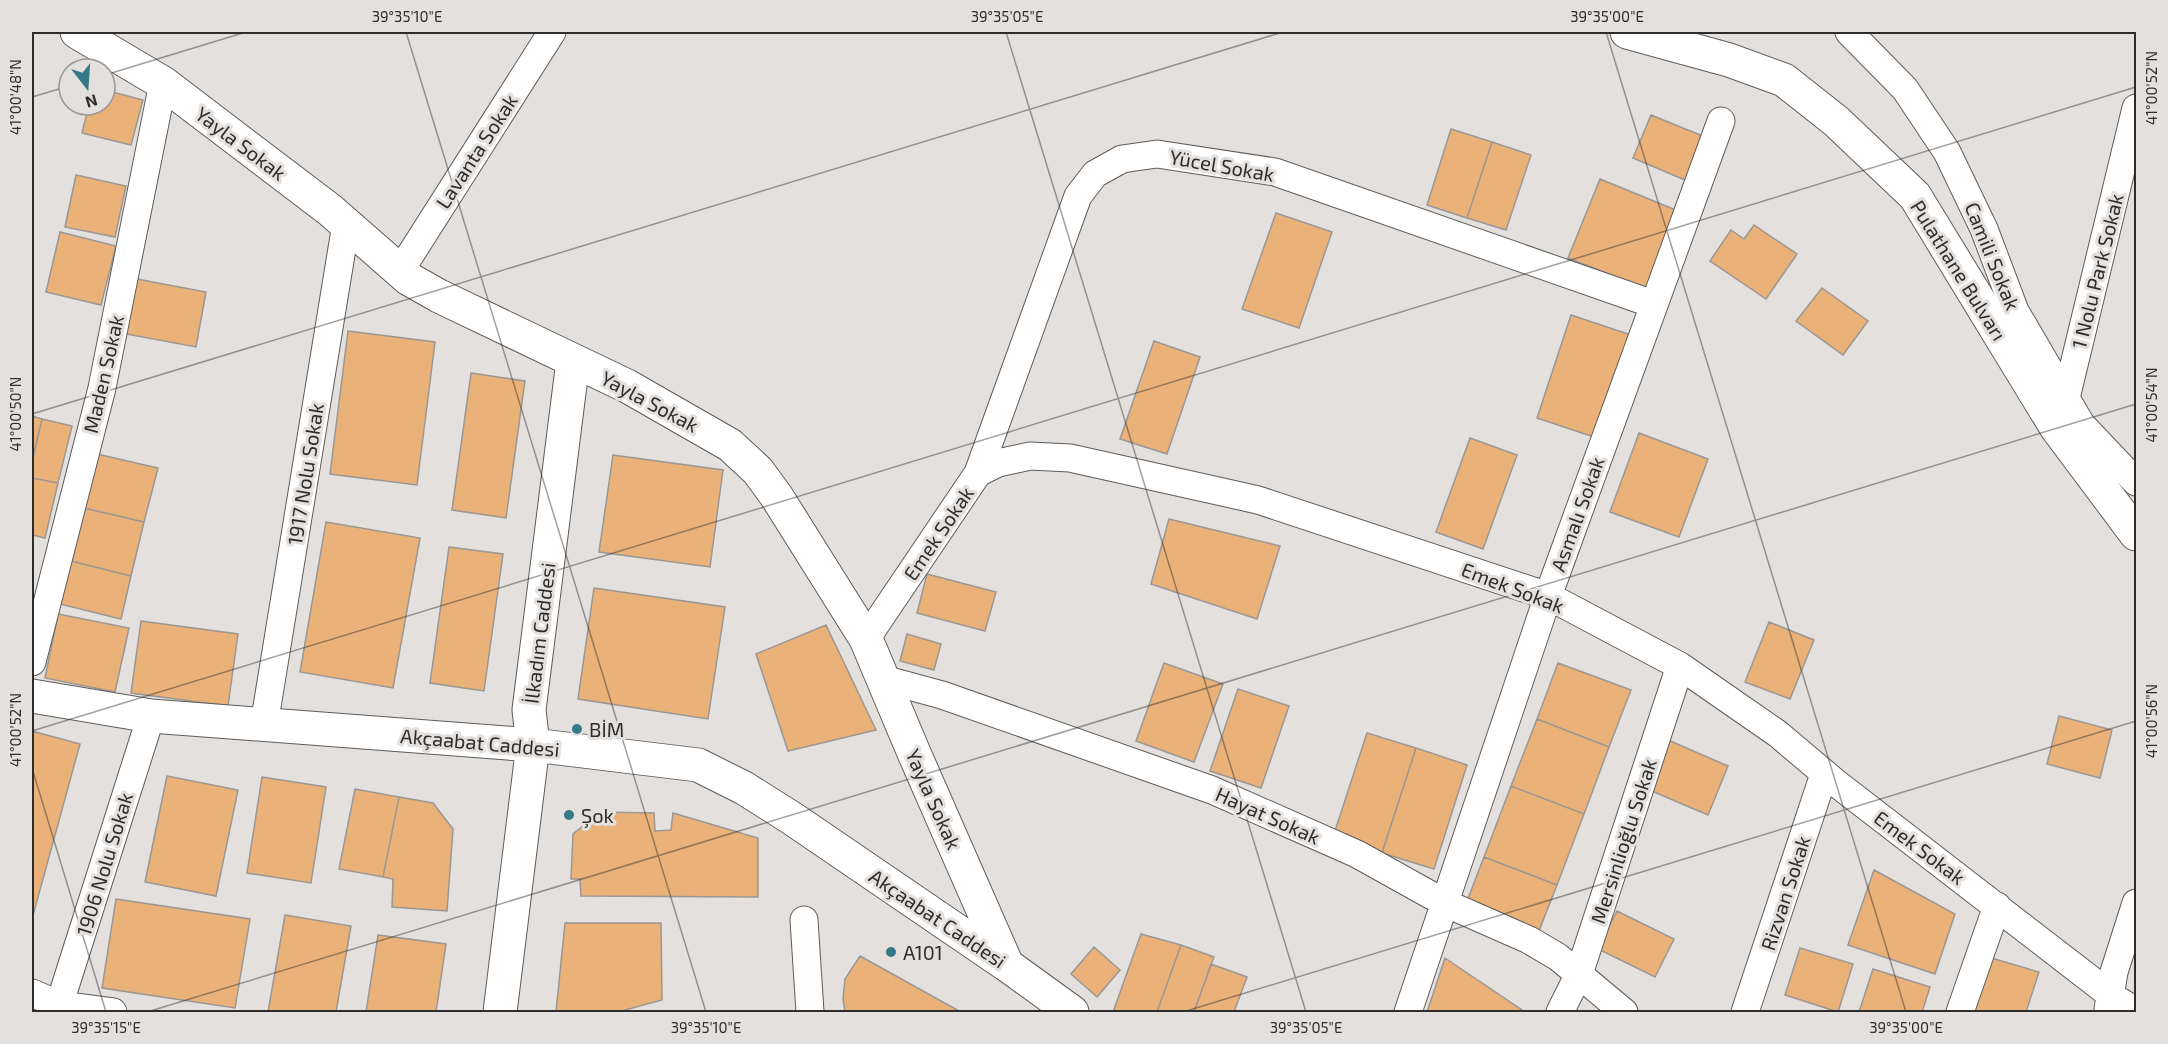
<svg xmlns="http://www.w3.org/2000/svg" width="2168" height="1044" font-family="'Exo 2',sans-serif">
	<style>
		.building { fill: #eab178; stroke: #9b9794; stroke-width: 1.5 }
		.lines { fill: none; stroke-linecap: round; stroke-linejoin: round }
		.minor-casing { stroke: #5f5c59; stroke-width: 29 }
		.tertiary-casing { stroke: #5f5c59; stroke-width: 35 }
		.minor { stroke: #fff; stroke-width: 27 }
		.tertiary { stroke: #fff; stroke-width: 33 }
		.ticks { fill: none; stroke: #2e2d2c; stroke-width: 1.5; stroke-opacity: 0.45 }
		.poi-dot { fill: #357989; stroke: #e4e0dd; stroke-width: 2 }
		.labels { text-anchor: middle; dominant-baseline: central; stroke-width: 6; stroke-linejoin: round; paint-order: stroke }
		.street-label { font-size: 20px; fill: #2e2d2c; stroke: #e4e0dd }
		.poi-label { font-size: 20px; fill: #2e2d2c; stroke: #e4e0dd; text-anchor: start }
		.neatline { fill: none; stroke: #2e2d2c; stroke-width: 2 }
		.ticks-label { font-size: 15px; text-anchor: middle; fill: #2e2d2c }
	</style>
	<rect width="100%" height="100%" fill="#e4e0dd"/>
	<!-- building -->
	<path class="building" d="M 105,90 L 143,100 L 131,145 L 82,133 L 89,105 L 105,105 Z
		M 1651,115 L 1710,139 L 1692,183 L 1633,158 Z
		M 1451,129 L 1492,142 L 1467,218 L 1427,205 Z
		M 1492,142 L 1531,155 L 1506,230 L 1467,218 Z
		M 76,175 L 126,186 L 115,237 L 65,227 Z
		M 1600,179 L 1678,211 L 1647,289 L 1568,258 Z
		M 1276,213 L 1332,232 L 1299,328 L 1242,309 Z
		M 1754,225 L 1797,254 L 1766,299 L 1710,261 L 1731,230 L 1744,239 Z
		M 60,232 L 116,246 L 101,305 L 46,292 Z
		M 137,279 L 206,292 L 196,347 L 126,334 Z
		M 1822,288 L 1868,321 L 1843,355 L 1796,321 Z
		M 1571,315 L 1631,335 L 1597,438 L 1537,418 Z
		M 348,331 L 435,342 L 417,485 L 330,474 Z
		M 1154,341 L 1200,357 L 1167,454 L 1120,439 Z
		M 471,373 L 525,381 L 506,518 L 452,510 Z
		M 32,416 L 42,419 L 32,462 Z
		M 42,419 L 72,426 L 58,483 L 32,478 L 32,462 Z
		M 1639,433 L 1708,459 L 1679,537 L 1610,512 Z
		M 1470,438 L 1517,455 L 1483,549 L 1436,532 Z
		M 97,454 L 158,468 L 144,522 L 84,508 Z
		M 613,455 L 723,470 L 710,567 L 599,552 Z
		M 32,478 L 58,483 L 45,538 L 32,535 Z
		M 84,508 L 144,522 L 131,576 L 71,561 Z
		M 1169,519 L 1280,546 L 1257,619 L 1151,584 Z
		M 326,522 L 420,538 L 393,688 L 300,672 Z
		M 449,547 L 503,554 L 484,691 L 430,683 Z
		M 71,561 L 131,576 L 121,619 L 60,604 Z
		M 927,574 L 996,592 L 985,631 L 917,613 Z
		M 594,588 L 725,607 L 708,719 L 578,699 Z
		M 58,614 L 129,628 L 115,692 L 45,678 Z
		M 141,621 L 238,634 L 228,706 L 131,693 Z
		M 1769,622 L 1814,640 L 1790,699 L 1745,682 Z
		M 826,625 L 876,730 L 788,751 L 756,654 Z
		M 907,634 L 941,644 L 934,670 L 900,661 Z
		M 1164,663 L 1223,684 L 1194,762 L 1136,741 Z
		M 1558,663 L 1631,690 L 1609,747 L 1537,719 Z
		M 1238,689 L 1289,706 L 1261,788 L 1210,771 Z
		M 2059,716 L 2112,730 L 2100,778 L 2047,764 Z
		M 1537,719 L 1609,747 L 1584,814 L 1511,786 Z
		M 32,731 L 80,744 L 32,919 Z
		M 1367,733 L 1416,748 L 1382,853 L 1333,837 Z
		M 1668,740 L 1728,766 L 1708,815 L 1647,789 Z
		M 1416,748 L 1467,765 L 1434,869 L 1382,853 Z
		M 167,776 L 238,790 L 216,896 L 145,882 Z
		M 262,777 L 326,787 L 311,883 L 247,873 Z
		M 1511,786 L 1584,814 L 1557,885 L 1484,857 Z
		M 355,789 L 399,797 L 383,877 L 339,869 Z
		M 399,797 L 433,803 L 453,829 L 447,911 L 392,907 L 393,879 L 383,877 Z
		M 601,812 L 654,813 L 655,831 L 671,830 L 673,813 L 758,838 L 758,897 L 581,896 L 580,879 L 571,879 L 573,834 Z
		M 1484,857 L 1557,885 L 1537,936 L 1464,909 Z
		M 1874,870 L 1955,914 L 1935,974 L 1848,945 Z
		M 116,899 L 250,919 L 235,1008 L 102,988 Z
		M 1617,911 L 1674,939 L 1655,977 L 1598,949 Z
		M 285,915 L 351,926 L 336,1012 L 268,1012 Z
		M 565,923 L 661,923 L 662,1000 L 618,1012 L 556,1012 Z
		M 1141,934 L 1181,945 L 1157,1012 L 1113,1012 Z
		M 378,935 L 446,944 L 436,1012 L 366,1012 Z
		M 1181,945 L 1214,957 L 1194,1012 L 1157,1012 Z
		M 1094,947 L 1120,970 L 1097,997 L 1071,974 Z
		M 1800,948 L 1853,964 L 1838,1012 L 1785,995 Z
		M 860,956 L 961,1012 L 845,1012 L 843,999 L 845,979 Z
		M 1988,957 L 2039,972 L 2026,1012 L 1970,1012 Z
		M 1445,958 L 1525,1012 L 1427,1012 Z
		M 1211,964 L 1247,977 L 1234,1012 L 1194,1012 Z
		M 1873,969 L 1930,987 L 1922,1012 L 1859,1012 Z"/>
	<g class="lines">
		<!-- minor casing -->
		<g class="minor-casing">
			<path id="minor" d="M 1849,32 L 1905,89 L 1947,152 L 1984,229 L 2015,311 L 2081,424 L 2136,482
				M 400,271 L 552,32
				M 2066,398 L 2136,108
				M 978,473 L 1078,196 L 1095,174 L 1122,159 L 1157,154 L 1275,172 L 1653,304
				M 866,639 L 978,473 L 998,463 L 1030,456 L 1070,458 L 1258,500 L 1548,596 L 1680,666 L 1778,734 L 1836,783 L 2116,999 L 2136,1011
				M 32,662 L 102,388 L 163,83
				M 883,679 L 942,695 L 1212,790 L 1357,854 L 1445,903 L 1529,940 L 1558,957 L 1624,1012
				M 264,725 L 346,224
				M 804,920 L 810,1012
				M 32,993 L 60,1005 L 113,1012
				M 2108,1009 L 2114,972 L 2136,903
				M 57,1012 L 151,716
				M 1408,1012 L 1548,596 L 1721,121
				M 1560,1012 L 1579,974 L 1680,666
				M 1745,1012 L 1824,774
				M 1960,1012 L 1997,906"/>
		</g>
		<!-- tertiary casing -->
		<g class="tertiary-casing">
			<path id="tertiary" d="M 77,32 L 163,83 L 330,210 L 409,279 L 439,296 L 627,386 L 730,445 L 758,471 L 777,497 L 866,639 L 914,753 L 1007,965
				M 1627,32 L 1729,60 L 1784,80 L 1836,121 L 1915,196 L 2056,427 L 2136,534
				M 32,696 L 151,716 L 533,745 L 698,765 L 744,788 L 793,819 L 1007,965 L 1072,1012
				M 500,1012 L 533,745 L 529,710 L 573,361"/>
		</g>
		<!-- minor -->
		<use href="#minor" class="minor"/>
		<!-- tertiary -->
		<use href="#tertiary" class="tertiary"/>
	</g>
	<!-- ticks -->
	<path class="ticks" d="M 406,32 L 706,1012M 1006,32 L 1306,1012M 1606,32 L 1906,1012M 105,75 L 246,32M 32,97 L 69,86M 32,414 L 1283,32M 32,731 L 2136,87M 32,768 L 106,1012M 147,1012 L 2136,404M 1183,1012 L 2136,721"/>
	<!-- markers -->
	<g class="poi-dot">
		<circle cx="577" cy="729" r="6"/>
		<circle cx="569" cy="815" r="6"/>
		<circle cx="891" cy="952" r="6"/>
	</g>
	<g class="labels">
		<!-- street labels -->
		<g class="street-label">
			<text transform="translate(241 143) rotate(37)">Yayla Sokak</text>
			<text transform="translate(476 151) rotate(-57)">Lavanta Sokak</text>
			<text transform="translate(1222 165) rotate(10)">Yücel Sokak</text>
			<text transform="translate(1993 256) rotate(68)">Camili Sokak</text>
			<text transform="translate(1959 270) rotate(58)">Pulathane Bulvarı</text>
			<text transform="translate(2097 271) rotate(-76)">1 Nolu Park Sokak</text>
			<text transform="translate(103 374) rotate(-77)">Maden Sokak</text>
			<text transform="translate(650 401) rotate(28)">Yayla Sokak</text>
			<text transform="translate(305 474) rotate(-81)">1917 Nolu Sokak</text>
			<text transform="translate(1577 514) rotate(-70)">Asmalı Sokak</text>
			<text transform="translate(938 533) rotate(-56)">Emek Sokak</text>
			<text transform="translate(1513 587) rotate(21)">Emek Sokak</text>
			<text transform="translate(539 633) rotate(-83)">İlkadım Caddesi</text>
			<text transform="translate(480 742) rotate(5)">Akçaabat Caddesi</text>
			<text transform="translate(934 799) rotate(66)">Yayla Sokak</text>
			<text transform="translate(1268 815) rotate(24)">Hayat Sokak</text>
			<text transform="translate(1623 841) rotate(-72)">Mersinlioğlu Sokak</text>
			<text transform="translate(1920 847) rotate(37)">Emek Sokak</text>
			<text transform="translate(104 864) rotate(-73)">1906 Nolu Sokak</text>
			<text transform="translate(1785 893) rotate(-72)">Rizvan Sokak</text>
			<text transform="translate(938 918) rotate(34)">Akçaabat Caddesi</text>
		</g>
		<!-- poi labels -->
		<g class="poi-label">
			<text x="589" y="729">BİM</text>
			<text x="581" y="815">Şok</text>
			<text x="903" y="952">A101</text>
		</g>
	</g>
	<!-- border -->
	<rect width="2168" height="1044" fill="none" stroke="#e4e0dd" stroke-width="66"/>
	<!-- north arrow -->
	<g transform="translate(87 87) rotate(163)"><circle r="28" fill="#e4e0dd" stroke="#9b9896" stroke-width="1.5"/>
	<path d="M0-4.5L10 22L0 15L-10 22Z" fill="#357989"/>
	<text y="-9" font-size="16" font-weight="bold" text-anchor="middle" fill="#2e2d2c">N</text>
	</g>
	<rect x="33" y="33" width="2102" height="978" class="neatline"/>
	<g class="ticks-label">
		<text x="407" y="22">39°35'10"E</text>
		<text x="1007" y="22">39°35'05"E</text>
		<text x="1607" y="22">39°35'00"E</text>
		<text transform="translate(2152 88) rotate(-90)" y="5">41°00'52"N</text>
		<text transform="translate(16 97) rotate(-90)" y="5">41°00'48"N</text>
		<text transform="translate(2152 405) rotate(-90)" y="5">41°00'54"N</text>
		<text transform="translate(16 414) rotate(-90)" y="5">41°00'50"N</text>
		<text transform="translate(2152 721) rotate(-90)" y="5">41°00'56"N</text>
		<text transform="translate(16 730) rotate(-90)" y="5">41°00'52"N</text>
		<text x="106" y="1033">39°35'15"E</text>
		<text x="706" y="1033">39°35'10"E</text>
		<text x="1306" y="1033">39°35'05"E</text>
		<text x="1906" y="1033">39°35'00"E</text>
	</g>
</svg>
